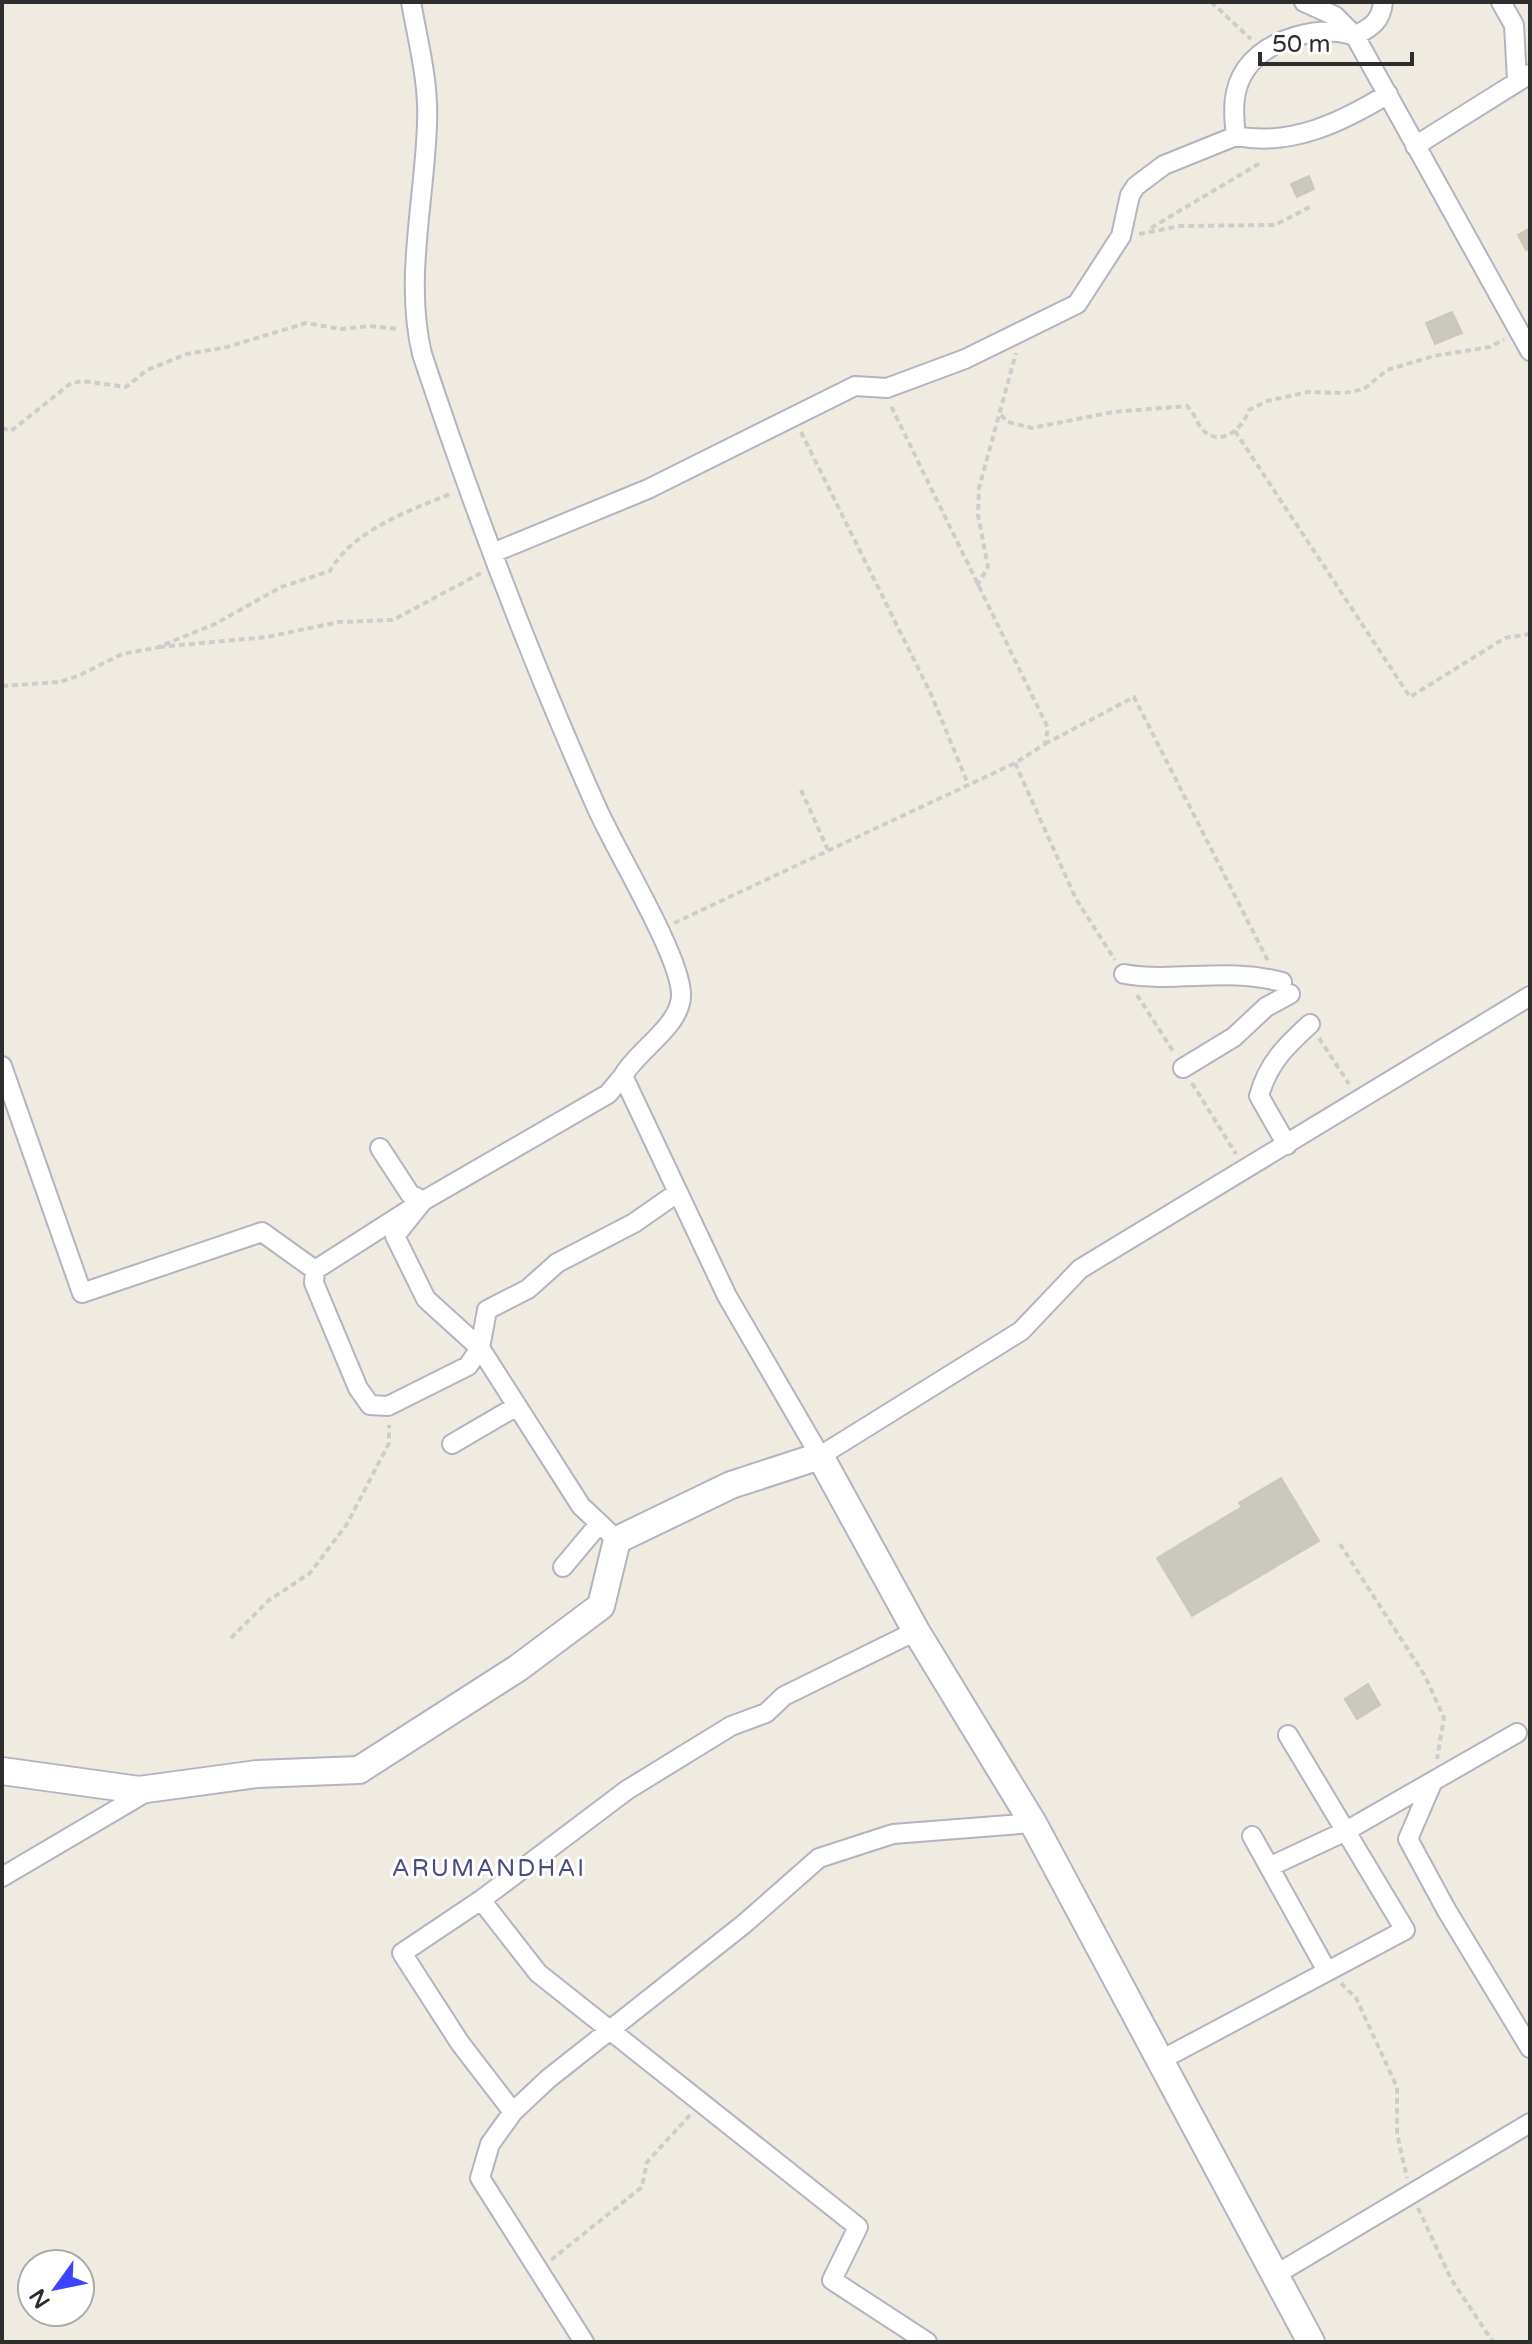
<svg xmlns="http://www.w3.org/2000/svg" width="1532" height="2344" font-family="'Varela Round',sans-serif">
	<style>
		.building { fill: #cbc9be; stroke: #cbc7b9; stroke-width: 2 }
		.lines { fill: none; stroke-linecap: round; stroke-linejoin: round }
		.street-casing { stroke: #b3b3c1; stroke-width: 22 }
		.secondary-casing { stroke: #b3b3c1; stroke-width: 30 }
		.path { stroke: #cdcdcd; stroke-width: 4; stroke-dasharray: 6 4; stroke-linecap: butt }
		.street { stroke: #fff; stroke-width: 18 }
		.secondary { stroke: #fff; stroke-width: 26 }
		.labels { text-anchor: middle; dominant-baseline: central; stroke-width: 6; stroke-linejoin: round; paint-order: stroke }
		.quarter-label { font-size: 24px; letter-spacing: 2px; fill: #4a4c82; stroke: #fff }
	</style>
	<rect width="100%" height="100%" fill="#efebe0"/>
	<!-- building -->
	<path class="building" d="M 1309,176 L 1314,189 L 1297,197 L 1291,184 Z
		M 1530,228 L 1530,248 L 1526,250 L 1518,235 Z
		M 1452,312 L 1462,333 L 1435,344 L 1426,323 Z
		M 1281,1478 L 1319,1541 L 1192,1616 L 1157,1558 L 1242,1507 L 1239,1503 Z
		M 1368,1684 L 1380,1705 L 1357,1719 L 1345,1699 Z"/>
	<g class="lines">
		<!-- street casing -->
		<g class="street-casing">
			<path id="street" d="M 411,2 C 418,42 429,82 427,123 C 425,199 404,279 422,354 C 473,508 530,658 596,806 C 615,850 679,953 681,993 C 683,1025 637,1050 623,1076
				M 1304,2 L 1335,16 L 1355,36 C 1371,27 1381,22 1383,2
				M 1501,2 L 1514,25 L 1517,80
				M 1236,136 C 1291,147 1342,122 1388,94
				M 1415,146 L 1530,74
				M 495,552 L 648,489 L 855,386 L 887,388 L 965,359 L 1077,304 L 1121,236 L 1130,195 L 1136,186 L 1164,165 L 1236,136 C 1233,112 1232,89 1246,69 C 1268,38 1321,24 1355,36 L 1530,351
				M 1124,974 C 1177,983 1226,967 1282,982
				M 2,1066 L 82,1293 L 262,1232 L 315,1270 L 423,1201 L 410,1194 L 380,1148
				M 1183,1068 L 1234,1037 L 1266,1007 L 1290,994
				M 1287,1145 L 1259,1096 C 1268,1063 1286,1046 1310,1024
				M 315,1270 L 314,1283 L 358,1388 L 370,1405 L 388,1406 L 468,1366 L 480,1348 L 487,1310 L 528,1289 L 557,1263 L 634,1223 L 677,1193
				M 452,1444 L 517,1406
				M 617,1540 L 581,1506 L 480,1348 L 426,1299 L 395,1236 L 423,1201 L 608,1094 L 623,1076 L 727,1296 L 820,1456 L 1021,1331 L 1080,1269 L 1530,996
				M 563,1567 L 599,1524
				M 1433,1781 L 1408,1839 L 1447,1911 L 1530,2048
				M 1252,1836 L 1327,1971
				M 1269,1867 L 1346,1831 L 1517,1733
				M 2,1877 L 148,1791
				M 481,1900 L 627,1790 L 731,1726 L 766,1713 L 784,1696 L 916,1631
				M 1161,2060 L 1405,1930 L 1288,1735
				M 513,2112 L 460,2043 L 402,1953 L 481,1900 L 538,1973 L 858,2227 L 832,2280 L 927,2342
				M 1275,2275 L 1530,2123
				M 584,2342 L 480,2178 L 490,2144 L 513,2112 L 548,2079 L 744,1924 L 819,1858 L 893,1834 L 1033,1823"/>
		</g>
		<!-- secondary casing -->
		<g class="secondary-casing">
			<path id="secondary" d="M 2,1771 L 139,1790 L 257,1774 L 359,1770 L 518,1668 L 601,1606 L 617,1540 L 731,1485 L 820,1456 L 916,1631 L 1033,1823 L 1311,2342"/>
		</g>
		<!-- path -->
		<path class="path" d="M 1211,2 L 1251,39
			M 1151,228 L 1260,163
			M 1139,234 L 1180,226 L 1275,225 L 1310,207
			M 1001,415 L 1008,422 L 1032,428 L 1113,412 L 1187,406 C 1195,413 1197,425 1205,432 C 1224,447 1244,426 1249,410 L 1267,401 L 1308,392 L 1344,393 L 1364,389 L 1387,370 L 1434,356 L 1490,347 L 1504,339
			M 2,428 L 11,431 L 71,383 L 83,381 L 126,387 L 147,370 L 187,354 L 227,347 L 306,323 L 341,329 L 369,326 L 399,329
			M 1235,431 L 1410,697 L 1505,638 L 1530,634
			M 801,432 L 931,694 L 968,784
			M 977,586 L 988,567 L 978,515 L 979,488 L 1016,353
			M 159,647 L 267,637 L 339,622 L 393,620 L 481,573
			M 2,686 L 60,682 L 80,675 L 122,654 L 156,648 L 215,624 L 281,587 L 330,571 C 353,530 409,511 450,494
			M 1045,744 L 1134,697 L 1268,961
			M 1015,763 L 1076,899 L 1115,960
			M 801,790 L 828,850
			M 674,923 L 1015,763 L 1045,744 L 1048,728 L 891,406
			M 1137,995 L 1173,1051
			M 1319,1038 L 1349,1084
			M 1192,1083 L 1236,1154
			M 1340,1544 L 1425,1676 L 1444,1718 L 1437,1759
			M 231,1638 L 268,1601 L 310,1573 L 347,1524 L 389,1443 L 389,1425
			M 1341,1983 L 1356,1998 L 1397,2087 L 1397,2134 L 1407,2178
			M 1418,2208 L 1451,2279 L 1493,2342
			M 551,2260 L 642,2187 L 647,2162 L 691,2114"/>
		<!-- street -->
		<use href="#street" class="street"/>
		<!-- secondary -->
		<use href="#secondary" class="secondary"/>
	</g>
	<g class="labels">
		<!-- quarter labels -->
		<g class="quarter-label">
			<text x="489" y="1868">ARUMANDHAI</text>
		</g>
	</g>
	<!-- border -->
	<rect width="1532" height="2344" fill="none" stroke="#2d2d2d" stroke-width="8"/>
	<!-- north arrow -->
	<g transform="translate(56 2288) rotate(237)"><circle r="38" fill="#ffffff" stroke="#ababab" stroke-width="2"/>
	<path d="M0-6L14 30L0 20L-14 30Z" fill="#3d44ff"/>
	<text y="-12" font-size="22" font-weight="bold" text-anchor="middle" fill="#2d2d2d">N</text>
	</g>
	<!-- scale -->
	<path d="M1260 52v12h152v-12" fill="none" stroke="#2d2d2d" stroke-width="4"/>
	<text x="1272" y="52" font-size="24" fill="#2d2d2d" stroke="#ffffff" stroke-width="6" paint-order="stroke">50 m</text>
</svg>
